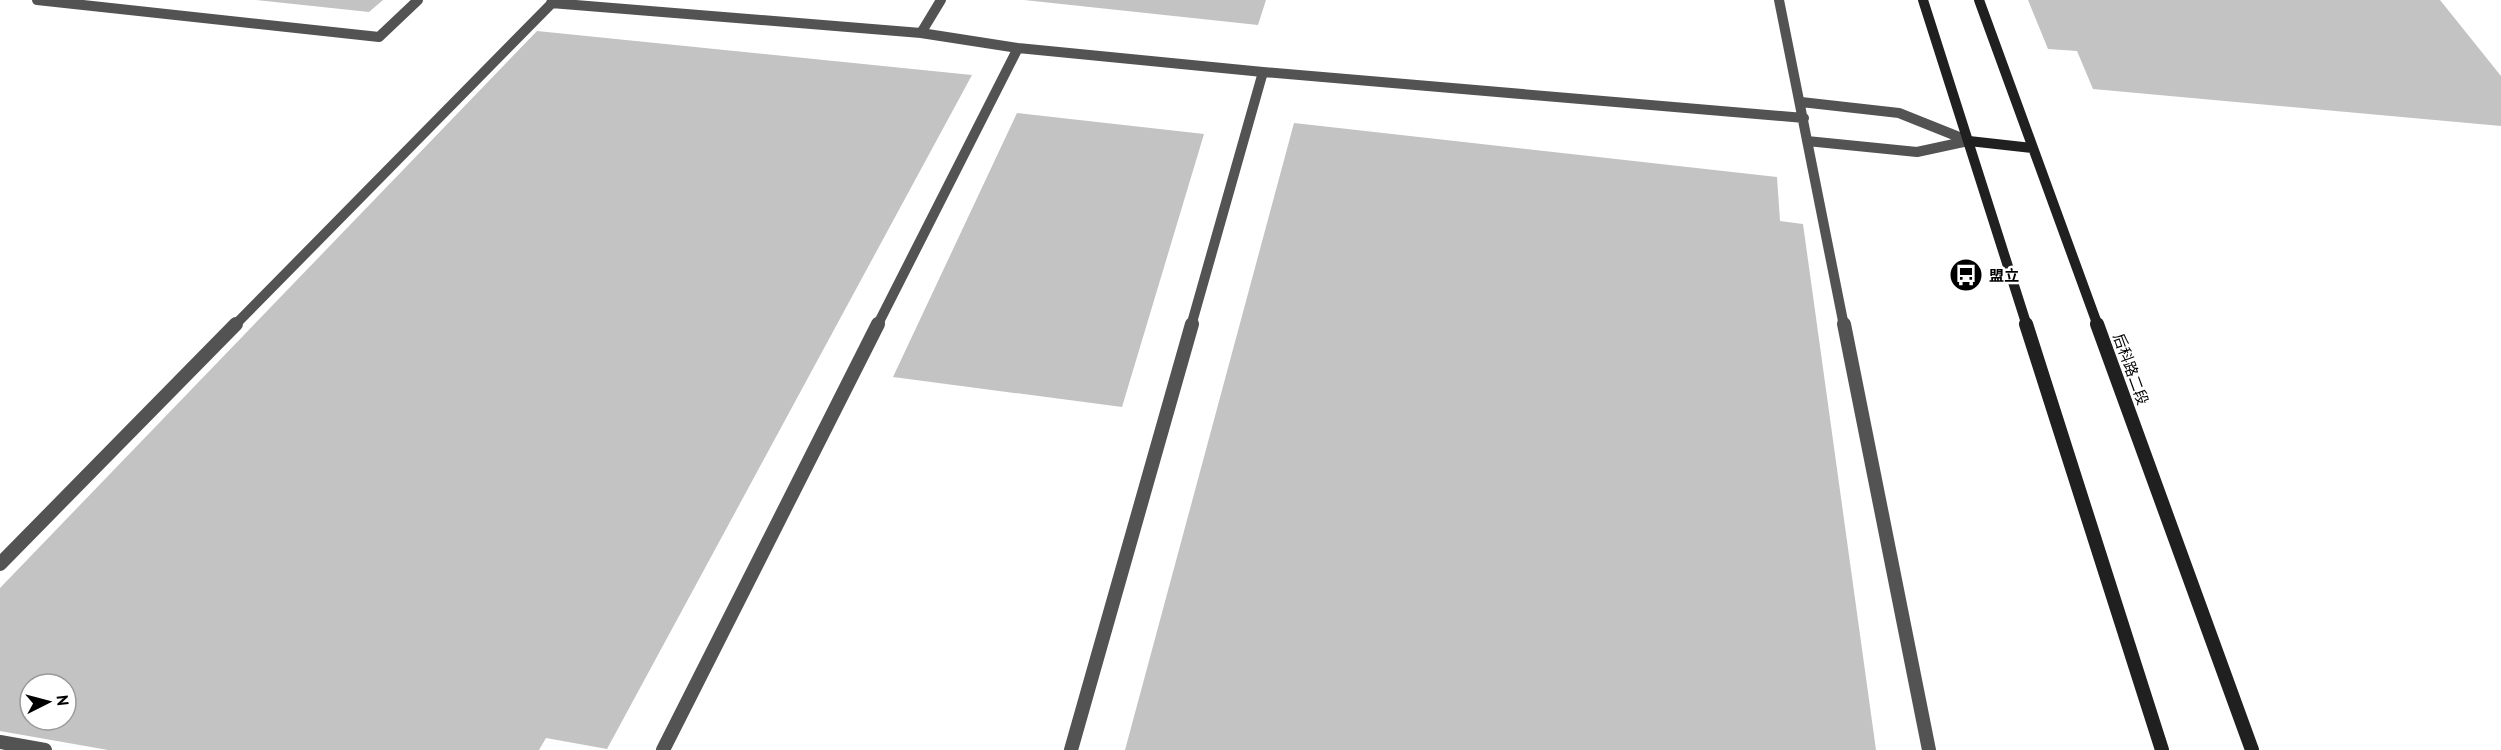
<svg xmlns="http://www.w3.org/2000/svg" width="2501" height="750" font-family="'PT Sans','Noto Sans TC',sans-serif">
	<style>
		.building { fill: #c3c3c3; fill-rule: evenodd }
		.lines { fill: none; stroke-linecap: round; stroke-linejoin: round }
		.lane-far1 { stroke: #535353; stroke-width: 10 }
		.lane { stroke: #535353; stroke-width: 14 }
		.secondary-far1 { stroke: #202020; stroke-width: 10 }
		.secondary { stroke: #202020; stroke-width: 14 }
		.labels { text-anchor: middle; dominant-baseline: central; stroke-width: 5; stroke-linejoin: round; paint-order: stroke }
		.poi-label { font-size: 15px; font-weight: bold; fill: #000; stroke: #fff; text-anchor: start }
		.street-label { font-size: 15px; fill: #000; stroke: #fff }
	</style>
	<rect width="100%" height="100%" fill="#fff"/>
	<!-- building -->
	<path class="building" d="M 256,0 L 383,0 L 369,12 Z
		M 1024,0 L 1266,0 L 1258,25 Z
		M 2028,0 L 2440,0 L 2501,76 L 2501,126 L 2093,89 L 2077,51 L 2048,49 Z
		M 537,31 L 972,75 L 607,749 L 546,738 L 539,750 L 108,750 L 0,731 L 0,588 ZM 30,684 L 66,684 L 66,720 L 30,720 Z
		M 1017,113 L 1204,134 L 1122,407 L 893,377 Z
		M 1294,123 L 1777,177 L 1780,221 L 1803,224 L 1876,750 L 1125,750 Z"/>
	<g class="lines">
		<!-- lane-far1 -->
		<path class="lane-far1" d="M 37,0 L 379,37 L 418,0
			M 1779,0 L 1844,326
			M 551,3 L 921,33 L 1018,48 L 1263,72 L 1804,118
			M 921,33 L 941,0
			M 1801,102 L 1899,113 L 1969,141
			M 1807,141 L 1917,152 L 1968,141
			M 234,326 L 555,0
			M 877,326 L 1018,48
			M 1191,326 L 1263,72"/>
		<!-- lane -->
		<path class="lane" d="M 1844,324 L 1929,750
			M 0,564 L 236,324
			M 0,742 L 45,750
			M 663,750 L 878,324
			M 1071,750 L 1192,324"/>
		<!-- secondary-far1 -->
		<path class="secondary-far1" d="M 1923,0 L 2027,326
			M 1979,0 L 2098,326
			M 1969,141 L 2032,148"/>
		<!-- secondary -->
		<path class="secondary" d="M 2026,324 L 2162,750
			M 2097,324 L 2252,750"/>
	</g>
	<!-- icons -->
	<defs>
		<g id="bus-disc" transform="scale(1.725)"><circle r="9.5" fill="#000" stroke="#fff"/><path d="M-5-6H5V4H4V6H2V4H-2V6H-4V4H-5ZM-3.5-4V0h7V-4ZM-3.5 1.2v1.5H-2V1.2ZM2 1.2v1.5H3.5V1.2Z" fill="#fff"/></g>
	</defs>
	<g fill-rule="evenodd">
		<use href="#bus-disc" x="1966" y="275"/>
	</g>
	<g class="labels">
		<!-- poi labels -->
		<g class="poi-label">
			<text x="1989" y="275">盟立</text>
		</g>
		<!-- street labels -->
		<g class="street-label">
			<text transform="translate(2131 369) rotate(70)">后科路二段</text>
		</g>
	</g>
	<!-- north arrow -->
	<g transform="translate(48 702) rotate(84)"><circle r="28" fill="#ffffff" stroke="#999999" stroke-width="1.5"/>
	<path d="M0-4.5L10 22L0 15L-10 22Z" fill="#000000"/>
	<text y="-9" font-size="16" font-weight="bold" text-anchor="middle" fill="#000000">N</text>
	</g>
</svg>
